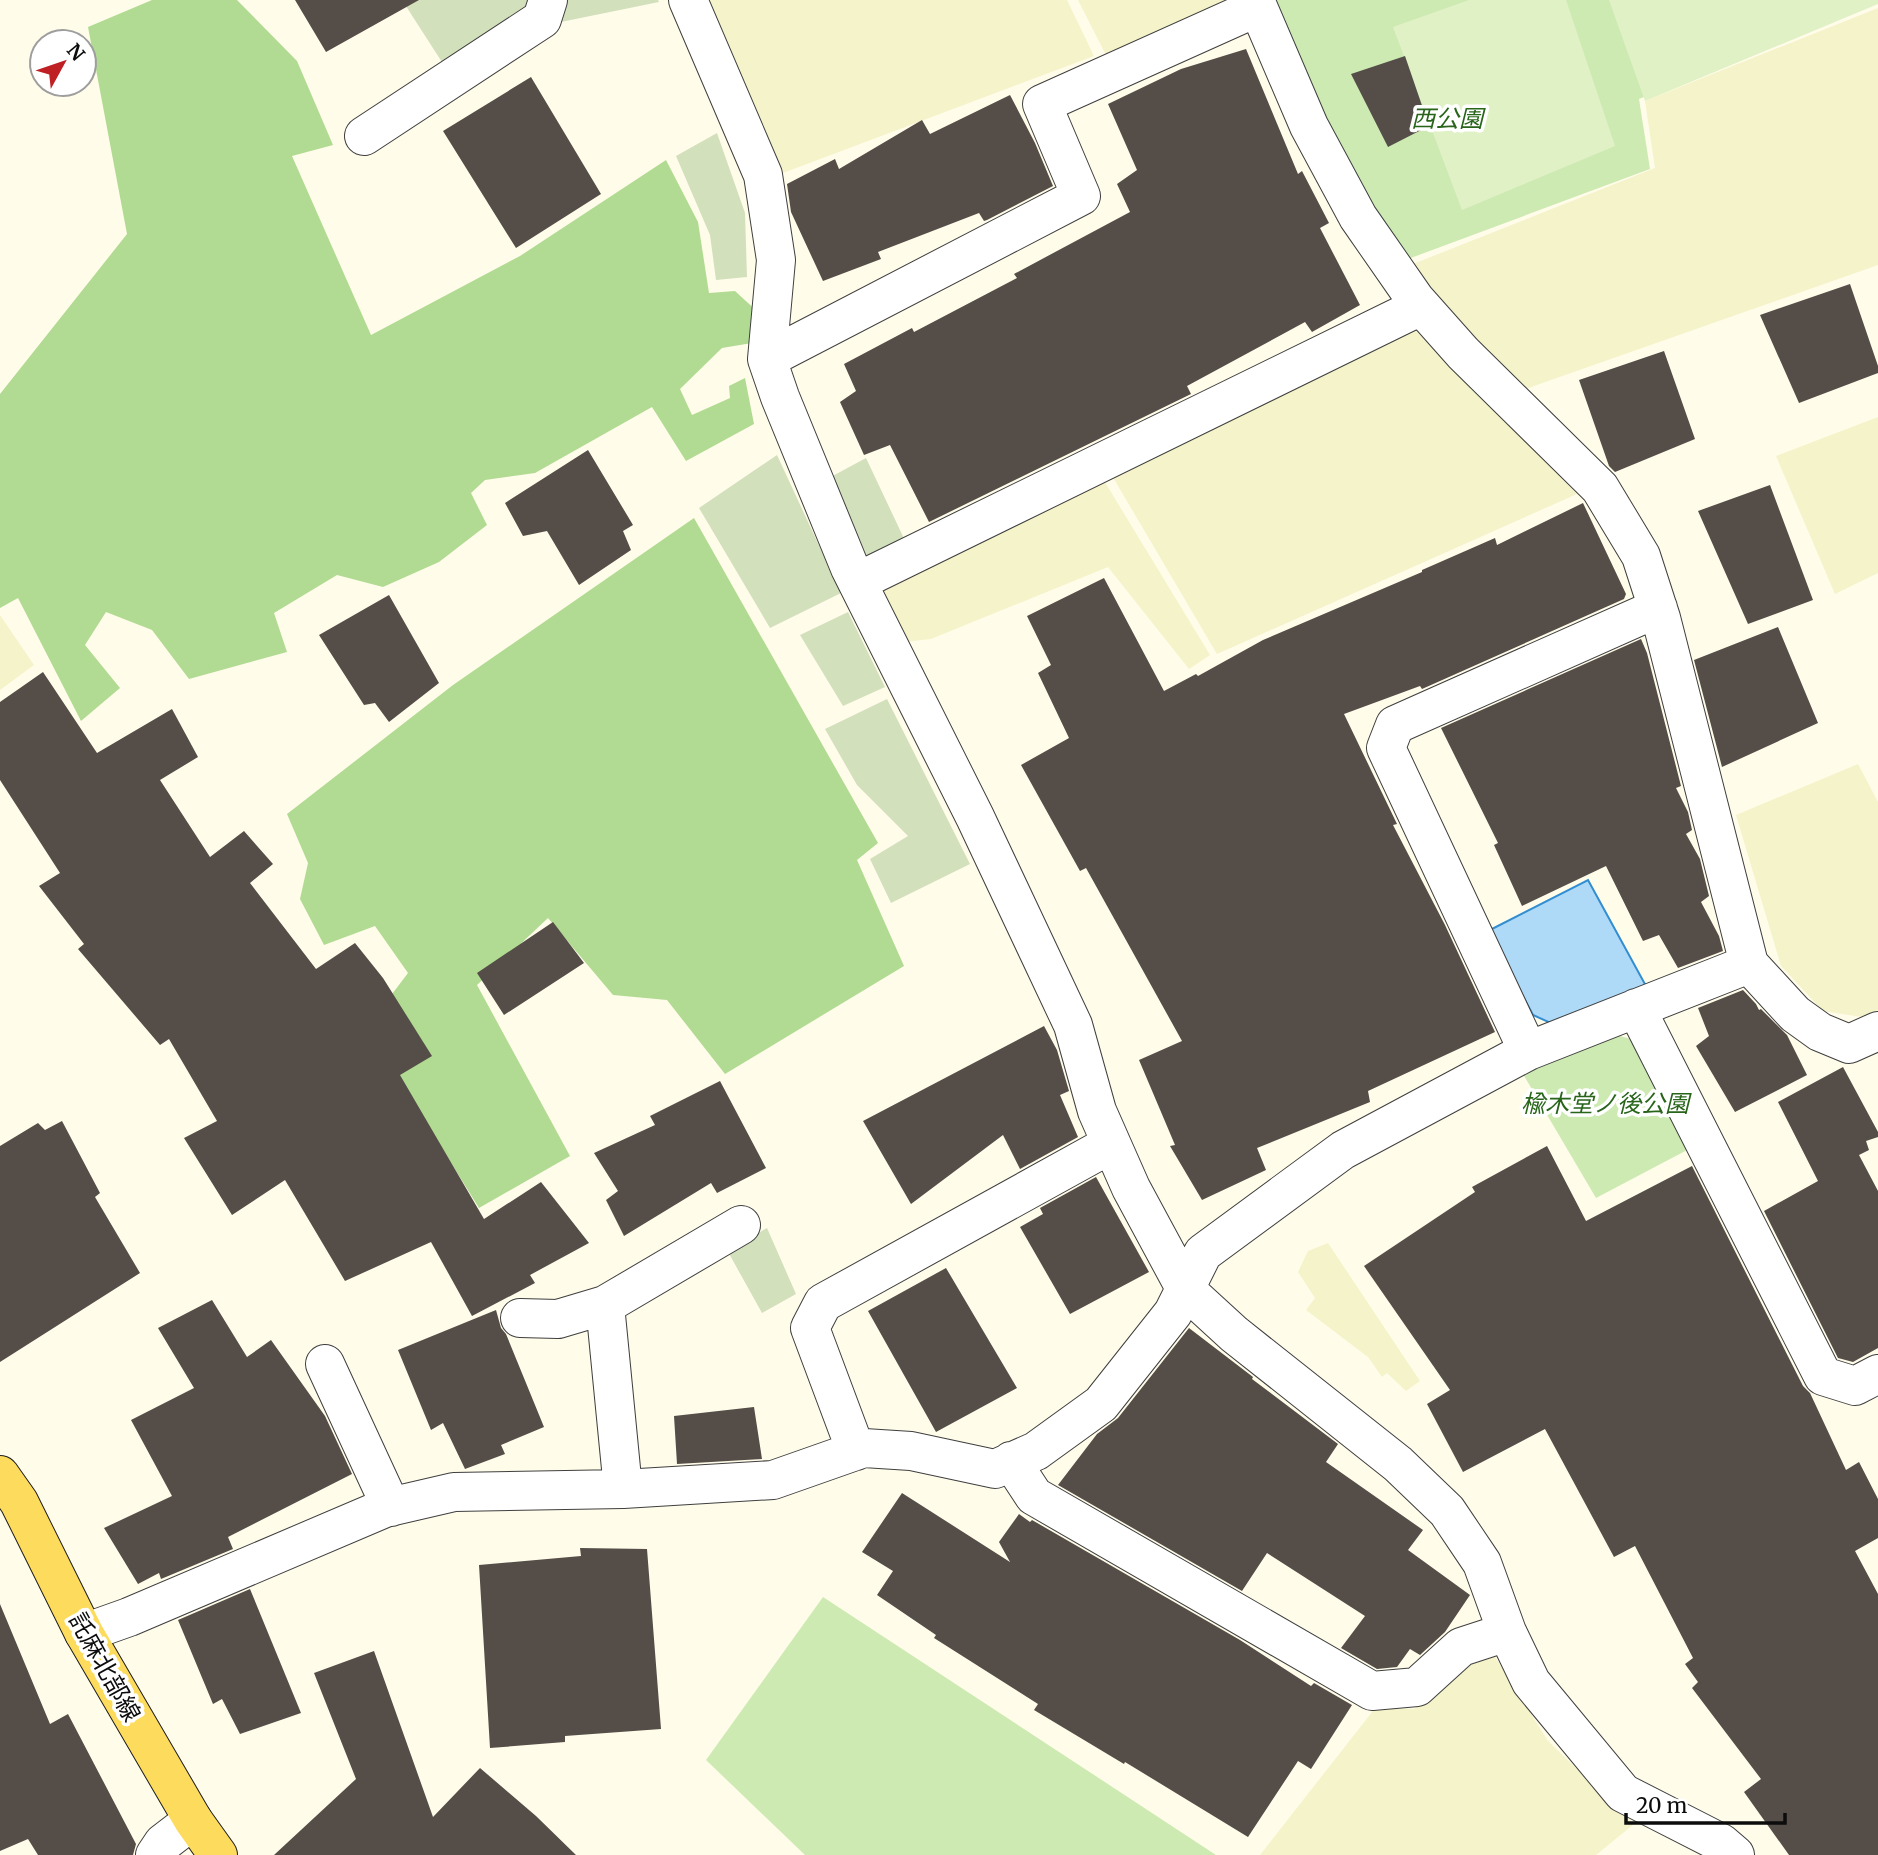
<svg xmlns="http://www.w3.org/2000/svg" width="1878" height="1855" font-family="Merriweather,'Noto Sans JP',serif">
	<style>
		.farmland { fill: #f5f3ca }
		.green { fill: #ceeab3 }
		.forest { fill: #b1db92 }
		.cemetery { fill: #d3e0bc }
		.pitch { fill: #e0f1c5 }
		.water { fill: #aedaf8; stroke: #328dd1; stroke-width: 2 }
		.building { fill: #554d48 }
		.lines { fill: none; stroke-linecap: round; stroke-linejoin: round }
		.minor-casing { stroke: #3f3f3f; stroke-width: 40 }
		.major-casing { stroke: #1d1d1d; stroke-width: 40 }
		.minor { stroke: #fff; stroke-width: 38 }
		.major { stroke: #fddb5d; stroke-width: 38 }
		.labels { text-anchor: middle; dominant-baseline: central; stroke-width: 7; stroke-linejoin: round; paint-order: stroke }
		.park-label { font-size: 24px; font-style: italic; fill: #28651b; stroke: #fff }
		.street-label { font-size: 24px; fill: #0c0c0c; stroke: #fff }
	</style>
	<rect width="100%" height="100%" fill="#fffcea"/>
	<!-- farmland -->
	<path class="farmland" d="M 704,0 L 1067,0 L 1094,56 L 775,176 Z
		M 1078,0 L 1236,0 L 1107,57 Z
		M 1878,8 L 1878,265 L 1520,391 L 1408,266 L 1655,168 L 1645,101 Z
		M 1415,330 L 1577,494 L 1217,654 L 1111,474 Z
		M 1878,417 L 1878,573 L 1835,594 L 1776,456 Z
		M 1103,479 L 1210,655 L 1189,669 L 1108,567 L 931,639 L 905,642 L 873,583 Z
		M 0,615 L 34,665 L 0,690 Z
		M 1858,764 L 1878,802 L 1878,1010 L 1862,1017 L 1823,1011 L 1781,966 L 1736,815 Z
		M 1328,1243 L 1420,1381 L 1406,1391 L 1387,1373 L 1382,1377 L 1368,1357 L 1306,1310 L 1315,1298 L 1298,1272 L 1308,1251 Z
		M 1494,1655 L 1548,1741 L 1634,1824 L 1596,1855 L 1260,1855 L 1376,1707 L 1414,1709 L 1464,1661 Z"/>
	<!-- green -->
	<path class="green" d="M 1264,0 L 1878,0 L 1878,3 L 1639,99 L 1650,169 L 1400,262 Z
		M 1612,1034 L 1635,1040 L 1691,1148 L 1596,1198 L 1523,1074 Z
		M 823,1597 L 1216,1855 L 805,1855 L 706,1760 Z"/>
	<!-- forest -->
	<path class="forest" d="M 152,0 L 237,0 L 297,61 L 333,145 L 292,156 L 371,335 L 520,256 L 666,160 L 698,222 L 709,293 L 735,291 L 760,314 L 758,342 L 722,348 L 680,389 L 692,415 L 730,398 L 729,386 L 745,378 L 754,424 L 686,461 L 652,407 L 535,473 L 485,480 L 471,493 L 487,525 L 439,562 L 383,587 L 337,575 L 274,613 L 287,652 L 189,679 L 152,630 L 106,612 L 85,645 L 120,688 L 81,721 L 18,598 L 0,608 L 0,394 L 127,234 L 88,27 Z
		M 694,518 L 878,843 L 857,860 L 904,966 L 725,1074 L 667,1000 L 613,995 L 548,918 L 477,985 L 570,1156 L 479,1208 L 367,1027 L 408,973 L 375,926 L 324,945 L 300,899 L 308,863 L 287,814 L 453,685 Z"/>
	<!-- cemetery -->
	<path class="cemetery" d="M 402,0 L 658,0 L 659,2 L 556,23 L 449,73 Z
		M 717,133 L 745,213 L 747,277 L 716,280 L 710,235 L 676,156 Z
		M 777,455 L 841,593 L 770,628 L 699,508 Z
		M 866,458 L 908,547 L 866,567 L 827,479 Z
		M 848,612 L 885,687 L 843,706 L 800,635 Z
		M 887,699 L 970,864 L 891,903 L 870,859 L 908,836 L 857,785 L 825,729 Z
		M 767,1228 L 796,1294 L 762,1313 L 727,1250 Z"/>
	<!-- pitch -->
	<path class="pitch" d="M 1469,0 L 1566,0 L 1615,146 L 1462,210 L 1393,27 Z
		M 1609,0 L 1878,0 L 1878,4 L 1645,101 Z"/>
	<!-- water -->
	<path class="water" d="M 1588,880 L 1646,986 L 1555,1025 L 1533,1015 L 1488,931 Z"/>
	<!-- building -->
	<path class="building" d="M 295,0 L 419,0 L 326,52 Z
		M 1246,49 L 1298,174 L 1302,171 L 1329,223 L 1320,228 L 1360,305 L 1312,332 L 1305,322 L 1187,386 L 1191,394 L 929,522 L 890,445 L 864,455 L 840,402 L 856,391 L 844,364 L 912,328 L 914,332 L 1017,278 L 1014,274 L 1130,212 L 1117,184 L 1137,170 L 1108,104 L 1181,69 Z
		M 1405,56 L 1429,126 L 1388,147 L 1351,74 Z
		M 531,77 L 601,194 L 516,248 L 443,131 Z
		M 1010,95 L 1035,143 L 1053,186 L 987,220 L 984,221 L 979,213 L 878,252 L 881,259 L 823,281 L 791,212 L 787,184 L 835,159 L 839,169 L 922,120 L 930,134 Z
		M 1850,284 L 1878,366 L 1878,373 L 1799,403 L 1760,315 Z
		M 1664,351 L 1695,439 L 1615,472 L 1609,466 L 1579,380 Z
		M 588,450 L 633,525 L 623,531 L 631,550 L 579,585 L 547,531 L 523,536 L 505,503 Z
		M 1770,485 L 1813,600 L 1748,624 L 1698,511 Z
		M 1583,503 L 1626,594 L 1624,599 L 1422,689 L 1420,686 L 1344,714 L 1397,824 L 1393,825 L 1445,925 L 1495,1032 L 1368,1091 L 1370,1102 L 1257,1148 L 1266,1170 L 1202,1200 L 1170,1146 L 1175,1145 L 1139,1060 L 1182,1041 L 1086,868 L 1080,871 L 1021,765 L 1069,738 L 1038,673 L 1051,665 L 1027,616 L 1104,578 L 1164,691 L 1196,674 L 1198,676 L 1263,640 L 1422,572 L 1422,570 L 1495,538 L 1497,545 Z
		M 389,595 L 439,683 L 389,722 L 375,703 L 364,705 L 319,635 Z
		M 1778,627 L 1818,723 L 1722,767 L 1694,660 Z
		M 1641,639 L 1647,653 L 1681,786 L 1676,788 L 1688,812 L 1692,830 L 1686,834 L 1700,859 L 1709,896 L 1701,902 L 1719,936 L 1723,951 L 1678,968 L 1659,935 L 1643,941 L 1606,866 L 1522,906 L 1494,845 L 1498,843 L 1441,728 Z
		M 43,672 L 97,753 L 172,709 L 198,757 L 160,780 L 210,857 L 244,831 L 273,864 L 250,883 L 316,969 L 355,943 L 383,978 L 432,1056 L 400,1075 L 484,1219 L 541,1182 L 589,1243 L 530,1275 L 535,1283 L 472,1316 L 431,1242 L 345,1281 L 285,1180 L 232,1215 L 184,1138 L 217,1121 L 169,1039 L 160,1045 L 78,949 L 84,944 L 39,886 L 60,873 L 0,780 L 0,702 Z
		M 553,922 L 584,963 L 504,1015 L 477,973 Z
		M 1743,990 L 1756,1004 L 1759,1010 L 1761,1009 L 1787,1035 L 1807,1075 L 1735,1112 L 1696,1046 L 1709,1036 L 1698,1008 Z
		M 1044,1026 L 1057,1050 L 1069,1091 L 1060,1095 L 1078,1137 L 1020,1169 L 1003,1135 L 911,1204 L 863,1121 Z
		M 1843,1067 L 1878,1132 L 1878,1137 L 1866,1141 L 1869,1150 L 1859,1155 L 1878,1191 L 1878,1348 L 1853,1362 L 1838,1358 L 1764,1211 L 1818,1181 L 1778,1102 Z
		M 720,1081 L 766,1168 L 717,1193 L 711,1183 L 624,1236 L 606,1200 L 618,1191 L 594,1153 L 655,1125 L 650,1116 Z
		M 62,1121 L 100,1193 L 95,1197 L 140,1273 L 0,1362 L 0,1146 L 38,1123 L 45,1130 Z
		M 1547,1146 L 1586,1221 L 1692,1166 L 1803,1386 L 1810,1393 L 1846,1470 L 1859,1462 L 1878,1499 L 1878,1538 L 1855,1551 L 1878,1594 L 1878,1855 L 1789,1855 L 1744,1792 L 1761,1779 L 1692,1688 L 1698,1682 L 1685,1664 L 1693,1658 L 1635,1546 L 1614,1557 L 1545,1429 L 1463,1472 L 1427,1404 L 1450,1390 L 1364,1266 L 1475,1192 L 1472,1187 Z
		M 1096,1177 L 1149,1272 L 1070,1314 L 1020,1227 L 1043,1214 L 1040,1208 Z
		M 946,1268 L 1017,1388 L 936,1432 L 868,1311 Z
		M 212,1300 L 247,1357 L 271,1340 L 325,1416 L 352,1474 L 228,1537 L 233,1549 L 161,1579 L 159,1573 L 138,1584 L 104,1528 L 172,1496 L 131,1420 L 194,1388 L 158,1328 Z
		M 496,1310 L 501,1328 L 506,1334 L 544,1427 L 501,1445 L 505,1454 L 465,1469 L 443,1423 L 431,1430 L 398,1350 Z
		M 1189,1328 L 1253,1377 L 1252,1379 L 1338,1444 L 1326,1462 L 1423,1530 L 1408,1550 L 1470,1595 L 1445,1632 L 1420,1655 L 1410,1649 L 1397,1667 L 1377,1669 L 1341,1648 L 1365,1616 L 1267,1553 L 1242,1591 L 1058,1485 L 1097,1434 L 1118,1418 Z
		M 754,1407 L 762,1459 L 677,1464 L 674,1416 Z
		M 902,1493 L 1010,1562 L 999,1542 L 1019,1514 L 1030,1522 L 1032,1520 L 1240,1640 L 1311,1686 L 1314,1683 L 1352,1705 L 1311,1769 L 1298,1761 L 1248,1837 L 1125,1762 L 1124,1764 L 1034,1710 L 1038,1704 L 934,1638 L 936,1635 L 877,1595 L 893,1571 L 862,1552 Z
		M 580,1548 L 647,1549 L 661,1729 L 565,1736 L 565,1742 L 490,1748 L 479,1565 L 581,1556 Z
		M 250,1589 L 301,1713 L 240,1734 L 222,1699 L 213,1704 L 178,1620 Z
		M 0,1604 L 50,1724 L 68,1714 L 136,1844 L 133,1855 L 38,1855 L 28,1839 L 0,1851 Z
		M 374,1651 L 433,1817 L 480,1768 L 536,1816 L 576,1855 L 274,1855 L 356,1779 L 314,1673 Z"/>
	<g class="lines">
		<!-- minor casing -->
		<g class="minor-casing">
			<path id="minor" d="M 688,0 L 763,175 L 776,260 L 767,359 L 780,397 L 850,568 L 975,817 L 1073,1025 L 1097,1111 L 1131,1188 L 1186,1290 L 1234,1334 L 1398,1464 L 1447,1511 L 1482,1563 L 1507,1632 L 1531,1682 L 1623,1793 L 1721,1843 L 1735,1855
				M 1255,0 L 1309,126 L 1358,217 L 1415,299 L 1463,353 L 1600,488 L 1641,556 L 1661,618 L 1749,964 L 1795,1014 L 1820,1032 L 1849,1044 L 1878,1031
				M 364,136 L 542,19 L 548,0
				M 767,359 L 1081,196 L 1042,104 L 1258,7
				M 857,582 L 1421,306
				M 1636,1008 L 1823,1376 L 1855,1386 L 1878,1374
				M 1528,1051 L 1386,748 L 1395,725 L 1658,608
				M 605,1305 L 623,1489
				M 520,1318 L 558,1319 L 605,1305 L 741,1225
				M 325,1364 L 391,1507
				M 856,1451 L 810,1328 L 823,1303 L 1111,1144
				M 1011,1461 L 1034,1496 L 1372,1691 L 1417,1687 L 1461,1647 L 1507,1632
				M 84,1633 L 129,1617 L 385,1508 L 454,1492 L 623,1489 L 773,1480 L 864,1448 L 911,1451 L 995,1469 L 1036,1451 L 1101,1404 L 1173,1313 L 1203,1253 L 1343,1150 L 1528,1051 L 1749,964
				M 155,1855 L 163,1843 L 193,1820"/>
		</g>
		<!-- major casing -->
		<g class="major-casing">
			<path id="major" d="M 0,1475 L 19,1502 L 84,1633 L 193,1820 L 218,1855"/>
		</g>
		<!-- minor -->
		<use href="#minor" class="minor"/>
		<!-- major -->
		<use href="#major" class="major"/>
	</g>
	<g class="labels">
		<!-- park labels -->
		<g class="park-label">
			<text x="1447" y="118">西公園</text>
			<text x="1605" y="1103">楡木堂ノ後公園</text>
		</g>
		<!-- street labels -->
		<g class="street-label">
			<text transform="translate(105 1667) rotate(61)">託麻北部線</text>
		</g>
	</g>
	<!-- north arrow -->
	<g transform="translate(63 63) rotate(50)"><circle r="33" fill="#ffffff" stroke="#9e9e9e" stroke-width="2"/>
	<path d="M0-5L12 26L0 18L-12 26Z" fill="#bf2023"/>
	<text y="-10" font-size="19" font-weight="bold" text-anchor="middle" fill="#0c0c0c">N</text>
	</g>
	<!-- scale -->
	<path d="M1626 1813v10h159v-10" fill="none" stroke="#0c0c0c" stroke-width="3.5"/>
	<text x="1636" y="1813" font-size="21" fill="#0c0c0c" stroke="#ffffff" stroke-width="5" paint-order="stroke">20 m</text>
</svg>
